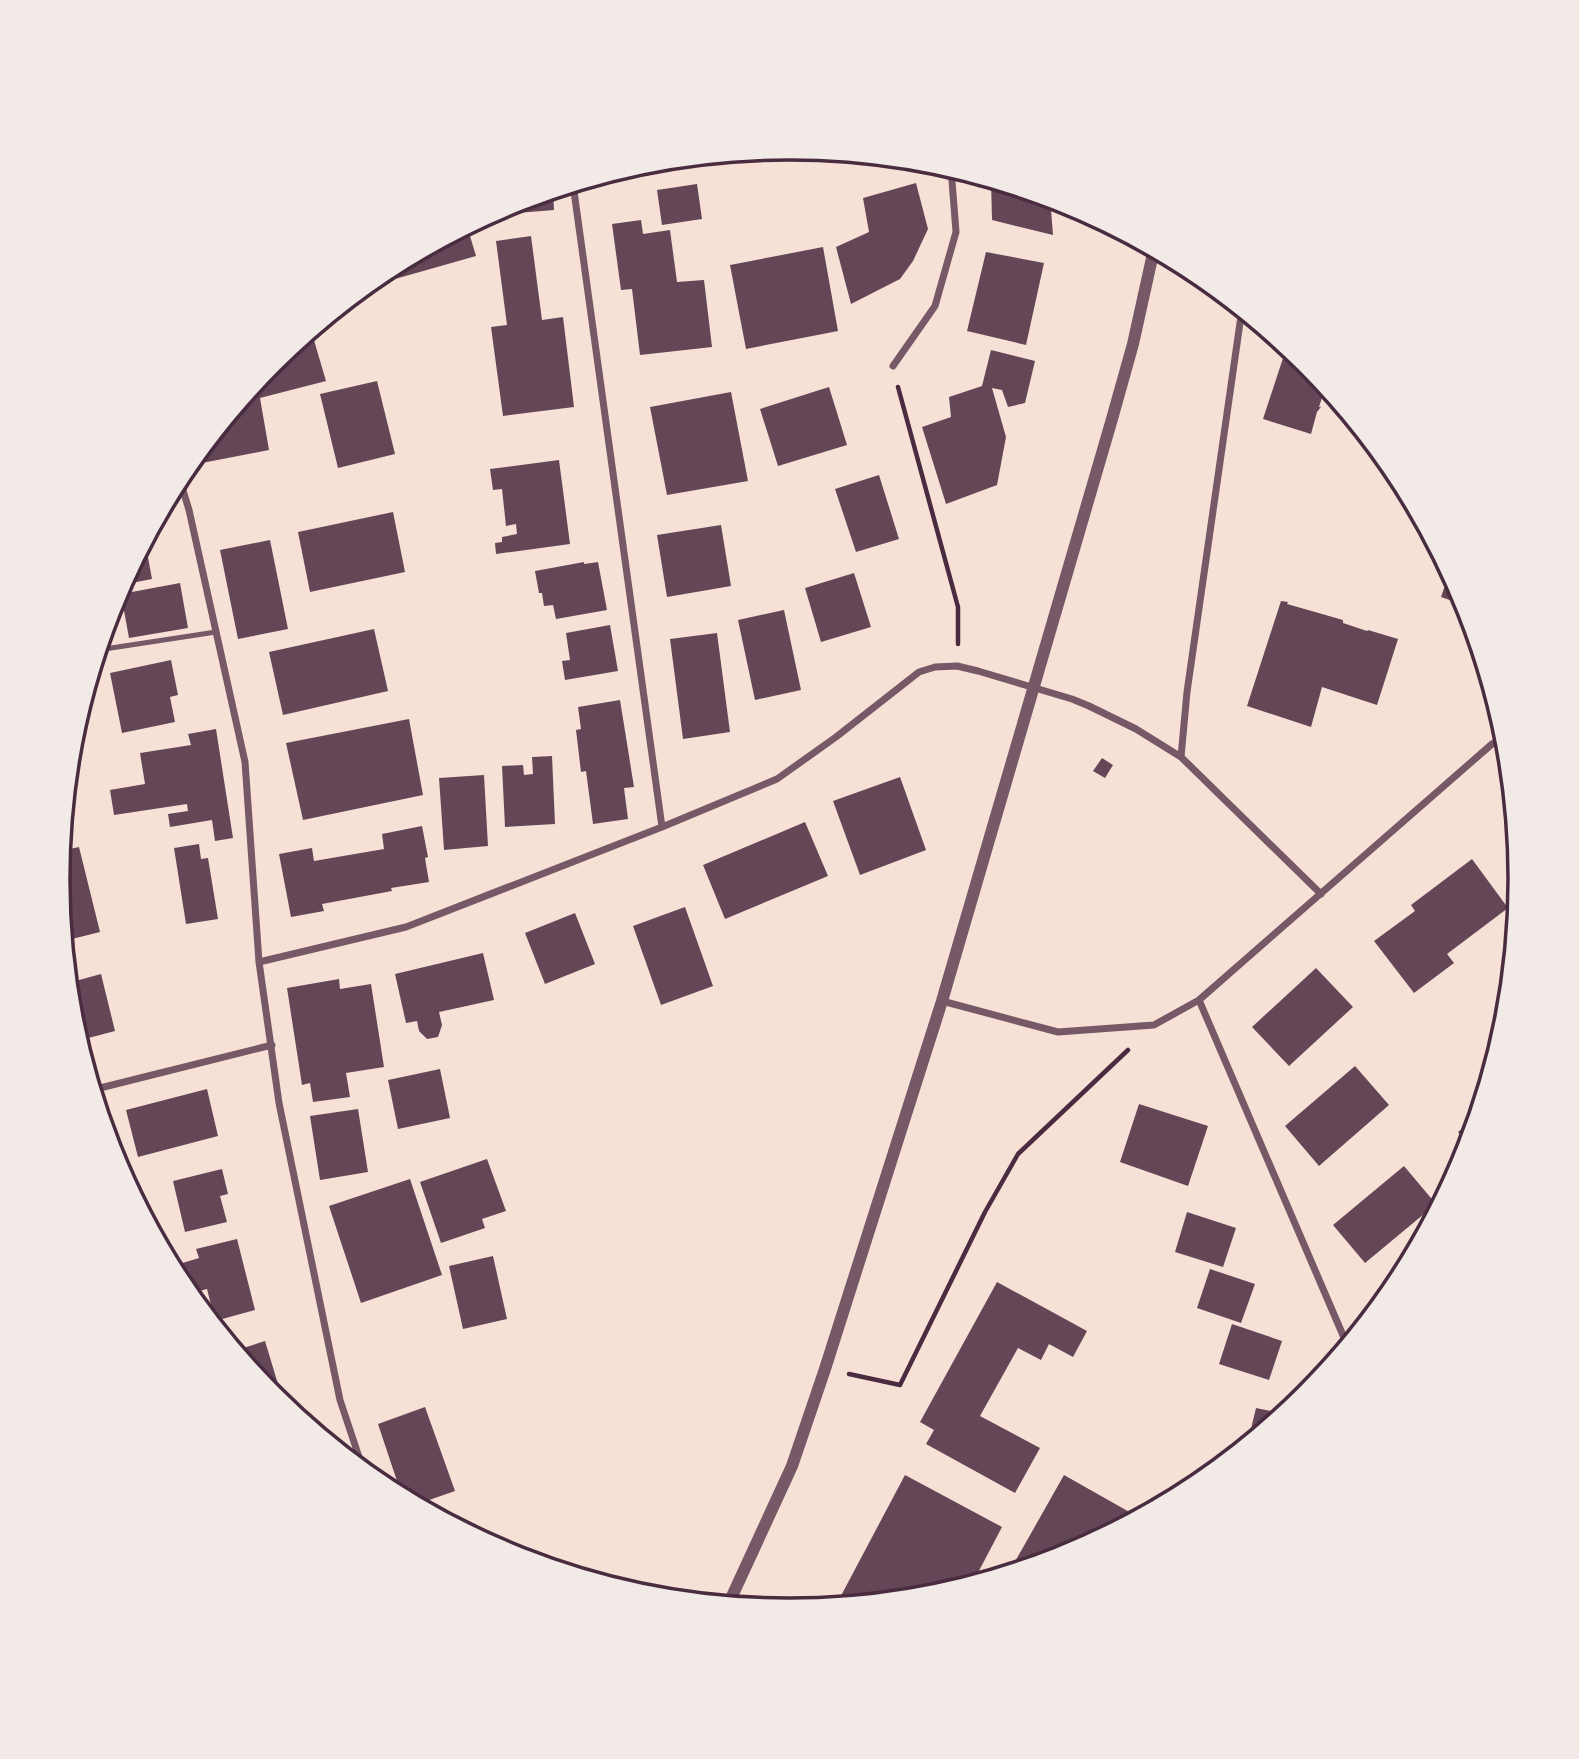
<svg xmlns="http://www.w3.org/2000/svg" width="1579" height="1759" font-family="Rubik,sans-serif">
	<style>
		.building { fill: #644757 }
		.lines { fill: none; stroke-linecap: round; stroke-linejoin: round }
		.path { stroke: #4a2c40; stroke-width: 4.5 }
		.service { stroke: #755966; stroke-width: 5 }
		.minor { stroke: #755966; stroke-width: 7 }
		.tertiary { stroke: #755966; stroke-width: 12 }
		.rim { fill: none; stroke: #4a2c40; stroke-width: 3.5 }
	</style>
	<rect width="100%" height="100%" fill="#f7e1d7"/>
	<!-- building -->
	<path class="building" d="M 991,180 L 1050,197 L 1053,235 L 992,220 Z
		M 916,183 L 928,229 L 913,261 L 900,279 L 851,304 L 836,247 L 869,232 L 863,198 Z
		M 697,184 L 702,219 L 662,225 L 657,190 Z
		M 553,190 L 554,210 L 494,215 L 493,212 L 510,203 Z
		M 641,220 L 643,234 L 670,230 L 677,282 L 704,280 L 712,347 L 640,355 L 632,289 L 621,290 L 612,224 Z
		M 467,226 L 476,256 L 395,279 L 392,266 Z
		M 531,236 L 542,320 L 563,317 L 574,407 L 503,416 L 491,327 L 507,325 L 496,241 Z
		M 823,247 L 838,331 L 746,349 L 730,265 Z
		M 986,252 L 1044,263 L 1026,345 L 967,331 Z
		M 311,330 L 326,381 L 260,398 L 269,450 L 202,463 L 200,450 L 272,362 Z
		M 991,350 L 1035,361 L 1025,403 L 1008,407 L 1002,390 L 992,388 L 1006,437 L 997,485 L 946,504 L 922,427 L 951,417 L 949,397 L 982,386 Z
		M 1285,352 L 1300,356 L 1307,362 L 1326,385 L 1319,407 L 1321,407 L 1317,412 L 1311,434 L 1263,419 Z
		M 377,381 L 395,454 L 338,468 L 320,394 Z
		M 829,387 L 847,445 L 778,466 L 760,409 Z
		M 731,392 L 748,481 L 667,495 L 650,407 Z
		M 559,460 L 570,544 L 496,554 L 495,543 L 502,542 L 502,537 L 517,534 L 516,524 L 506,526 L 502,489 L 493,490 L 490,469 Z
		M 879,475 L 899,539 L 856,552 L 835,489 Z
		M 393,512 L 405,572 L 310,592 L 298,532 Z
		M 721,525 L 731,586 L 667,597 L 657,535 Z
		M 270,540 L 288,629 L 238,639 L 220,550 Z
		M 145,541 L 152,579 L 121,585 Z
		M 584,562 L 584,564 L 598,562 L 607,610 L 556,619 L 553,605 L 544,606 L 542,593 L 539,593 L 535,571 Z
		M 1450,571 L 1466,600 L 1467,606 L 1441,597 Z
		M 854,573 L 871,627 L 821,642 L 805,588 Z
		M 180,583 L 188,628 L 129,638 L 121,594 Z
		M 1281,601 L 1288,602 L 1287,604 L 1343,620 L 1343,623 L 1367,631 L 1368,630 L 1398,639 L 1377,705 L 1322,687 L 1311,727 L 1247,706 Z
		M 784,610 L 801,690 L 755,700 L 738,620 Z
		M 610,625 L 618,671 L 565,680 L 562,661 L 570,660 L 566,633 Z
		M 374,629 L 388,691 L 283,715 L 269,652 Z
		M 717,633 L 730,732 L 683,739 L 670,639 Z
		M 171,660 L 178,695 L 170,697 L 175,722 L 122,733 L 110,673 Z
		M 620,700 L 634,787 L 624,788 L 628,819 L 593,824 L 586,771 L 581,772 L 576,730 L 581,729 L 578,707 Z
		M 409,719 L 423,795 L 303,820 L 286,743 Z
		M 216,729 L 233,838 L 215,841 L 212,820 L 170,827 L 168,814 L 188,811 L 187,804 L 114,815 L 110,790 L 145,784 L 140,753 L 191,745 L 188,734 Z
		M 552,756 L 555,824 L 505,827 L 502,766 L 523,765 L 524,775 L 533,774 L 532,757 Z
		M 1102,758 L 1113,765 L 1105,778 L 1093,771 Z
		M 484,775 L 488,846 L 444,850 L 439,778 Z
		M 900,777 L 926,850 L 860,875 L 833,801 Z
		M 805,822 L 828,876 L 725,919 L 703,865 Z
		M 422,826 L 428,857 L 425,858 L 429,882 L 391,888 L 392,891 L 322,904 L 324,911 L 291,917 L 279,854 L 312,848 L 314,861 L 384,849 L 382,834 Z
		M 199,844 L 201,859 L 208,858 L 218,919 L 186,924 L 174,848 Z
		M 79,847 L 100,932 L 64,941 L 58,879 L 61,851 Z
		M 1472,859 L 1508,908 L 1447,954 L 1454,963 L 1414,993 L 1374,941 L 1415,911 L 1411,905 Z
		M 685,907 L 713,986 L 661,1005 L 633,926 Z
		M 575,913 L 595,964 L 545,984 L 525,933 Z
		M 483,953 L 494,1000 L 439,1012 L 442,1025 L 438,1037 L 427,1039 L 419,1031 L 417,1021 L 406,1023 L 395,974 Z
		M 1316,968 L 1353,1007 L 1289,1066 L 1252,1027 Z
		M 101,974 L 115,1031 L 77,1041 L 72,1022 L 68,983 Z
		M 339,979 L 340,989 L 371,984 L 384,1067 L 346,1073 L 350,1097 L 313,1102 L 310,1083 L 302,1085 L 287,988 Z
		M 1355,1066 L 1389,1105 L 1319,1166 L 1285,1126 Z
		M 440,1069 L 450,1118 L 398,1129 L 388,1080 Z
		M 207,1089 L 218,1136 L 138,1157 L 126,1110 Z
		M 1139,1104 L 1208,1126 L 1188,1186 L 1120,1162 Z
		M 358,1109 L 368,1172 L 320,1180 L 310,1116 Z
		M 1479,1115 L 1478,1119 L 1469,1146 L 1458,1132 Z
		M 109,1119 L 119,1155 L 112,1156 L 102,1121 Z
		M 487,1159 L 506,1211 L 482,1219 L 485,1228 L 441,1243 L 420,1182 Z
		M 1404,1166 L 1436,1204 L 1365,1263 L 1333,1225 Z
		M 222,1169 L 228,1194 L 220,1196 L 227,1222 L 185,1232 L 173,1181 Z
		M 410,1179 L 442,1275 L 361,1303 L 329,1206 Z
		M 1187,1212 L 1236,1228 L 1223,1267 L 1175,1252 Z
		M 237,1239 L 255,1310 L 215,1321 L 207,1289 L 188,1294 L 186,1292 L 179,1264 L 199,1258 L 196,1249 Z
		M 493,1256 L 507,1319 L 463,1329 L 449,1266 Z
		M 1210,1269 L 1255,1284 L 1241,1323 L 1197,1308 Z
		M 997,1282 L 1087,1331 L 1073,1357 L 1049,1344 L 1041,1360 L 1018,1348 L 980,1416 L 1040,1448 L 1015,1493 L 926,1444 L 934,1430 L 920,1422 Z
		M 1232,1324 L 1282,1341 L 1269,1380 L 1219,1364 Z
		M 265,1341 L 281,1394 L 272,1397 L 234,1351 Z
		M 425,1407 L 455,1491 L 415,1505 L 403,1499 L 378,1424 Z
		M 1256,1408 L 1286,1414 L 1256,1438 L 1249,1437 Z
		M 905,1475 L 1002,1527 L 971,1586 L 932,1597 L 835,1607 Z
		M 1064,1475 L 1140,1518 L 1069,1556 L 1008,1574 Z"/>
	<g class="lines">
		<!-- path -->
		<path class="path" d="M 898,387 L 958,607 L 958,644
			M 849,1374 L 900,1385 L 985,1212 L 1018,1154 L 1128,1050"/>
		<!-- service -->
		<path class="service" d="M 98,650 L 216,632"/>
		<!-- minor -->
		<path class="minor" d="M 573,184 L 662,827
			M 893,366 L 935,306 L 956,232 L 951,168
			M 179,477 L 189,510 L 245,762 L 259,962 L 279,1103 L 340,1400 L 364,1472
			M 1181,757 L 1187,692 L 1242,309
			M 259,962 L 406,927 L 662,827 L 777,779 L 836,737 L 919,672 L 935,667 L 957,666 L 978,671 L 1072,699 L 1089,706 L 1136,729 L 1181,757 L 1321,894
			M 1199,1000 L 1348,1347
			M 942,1001 L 1058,1032 L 1154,1025 L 1199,1000 L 1492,744 L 1507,737
			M 92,1090 L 272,1045"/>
		<!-- tertiary -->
		<path class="tertiary" d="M 728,1605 L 792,1466 L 825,1369 L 942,1001 L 1112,419 L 1133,344 L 1154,249"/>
	</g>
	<!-- crop -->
	<path d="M0 0H1579V1759H0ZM70 879a719 719 0 1 1 1438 0a719 719 0 1 1-1438 0Z" fill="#f1eae7" fill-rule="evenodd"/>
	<path class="rim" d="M70 879a719 719 0 1 1 1438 0a719 719 0 1 1-1438 0Z"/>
</svg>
